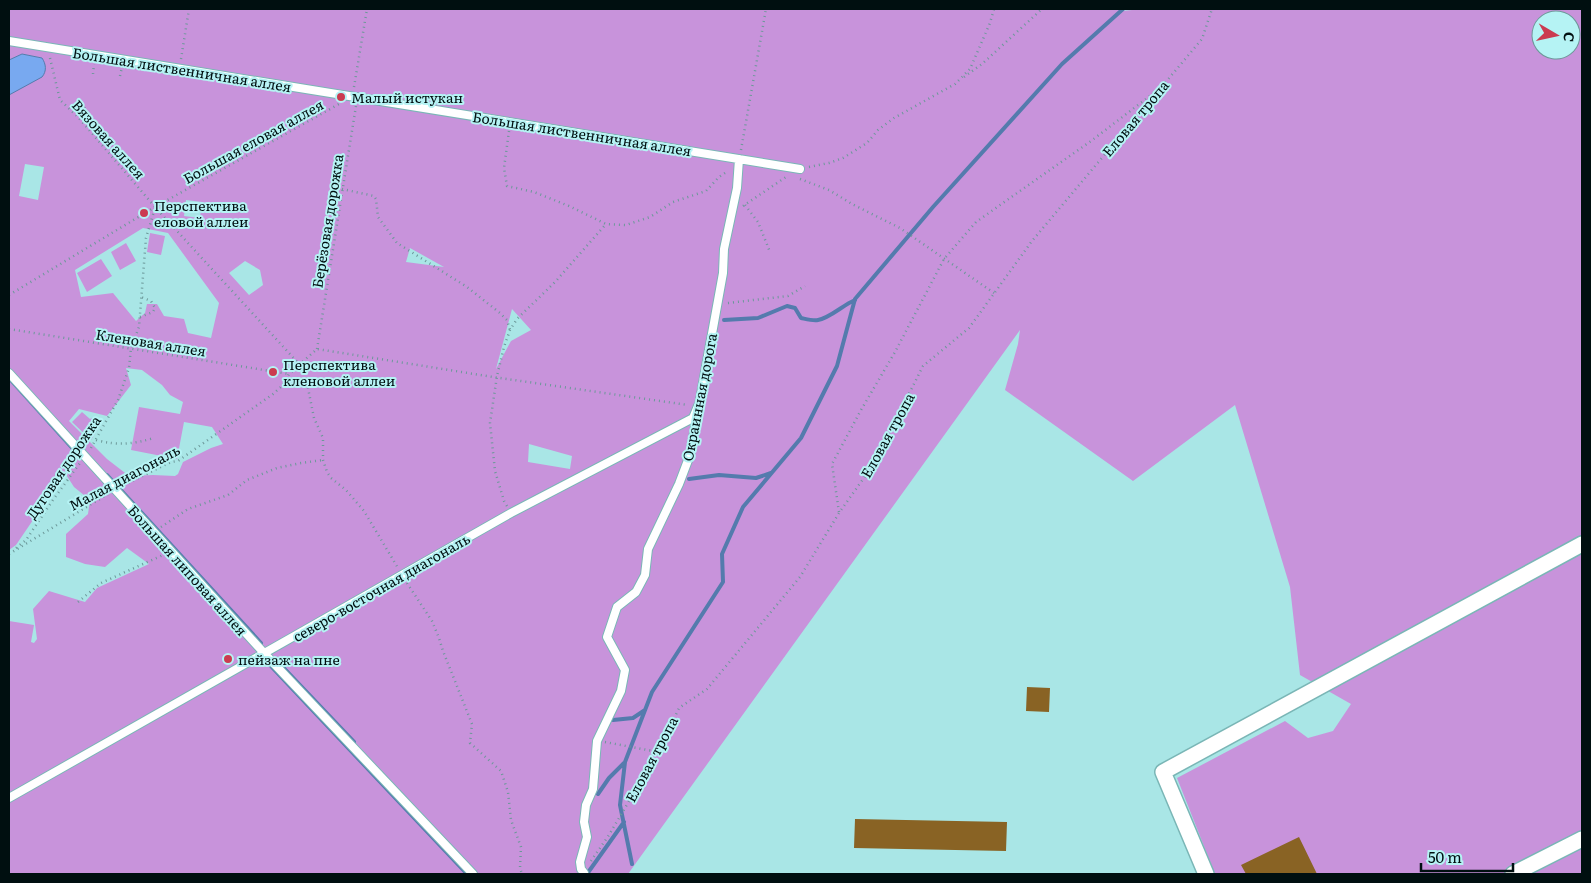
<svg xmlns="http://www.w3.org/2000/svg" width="1591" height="883" font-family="Literata,serif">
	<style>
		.forest { fill: #c893db; fill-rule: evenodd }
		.water { fill: #78a9f0; stroke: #547bad }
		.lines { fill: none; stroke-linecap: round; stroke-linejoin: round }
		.stream { stroke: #547bad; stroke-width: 4 }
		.building { fill: #896324 }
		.lane-casing { stroke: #7ab6b6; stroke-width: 10 }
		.street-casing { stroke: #7ab6b6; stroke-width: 18 }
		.path { stroke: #6c9899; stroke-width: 2.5; stroke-dasharray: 1 4; stroke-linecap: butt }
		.lane { stroke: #fff; stroke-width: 8 }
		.street { stroke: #fff; stroke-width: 15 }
		.poi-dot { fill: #cb3b50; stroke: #b5f3f4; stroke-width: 2 }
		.labels { text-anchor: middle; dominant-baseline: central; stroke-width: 4; stroke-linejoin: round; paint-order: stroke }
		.street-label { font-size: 14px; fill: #000f10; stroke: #b5f3f4 }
		.poi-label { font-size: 14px; fill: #000f10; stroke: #b5f3f4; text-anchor: start }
	</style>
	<rect width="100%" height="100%" fill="#a9e6e6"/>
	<!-- forest -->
	<path class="forest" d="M 9,9 L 1123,9 L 1122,11 L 1142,9 L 1582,9 L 1582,874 L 1215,874 L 1177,778 L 1285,721 L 1308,738 L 1333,731 L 1351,704 L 1300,675 L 1290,587 L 1235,405 L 1133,481 L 1005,390 L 1018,344 L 1020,330 L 628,874 L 9,874 L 9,621 L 34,625 L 31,642 L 34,643 L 37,639 L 33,609 L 49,591 L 85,602 L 97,588 L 149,564 L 127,548 L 105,567 L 85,564 L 66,557 L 66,534 L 88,514 L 90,500 L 74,487 L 65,473 L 16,545 L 9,550 L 9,95 L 12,93 L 42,58 L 22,54 L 9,60 ZM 1541,20 L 1571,20 L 1571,50 L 1541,50 ZM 25,164 L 44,167 L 38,200 L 19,196 ZM 186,200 L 202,202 L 200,218 L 184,216 ZM 143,228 L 168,233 L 219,303 L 211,338 L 188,333 L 184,319 L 164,316 L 157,304 L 147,304 L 145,313 L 136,321 L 113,293 L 81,297 L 75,270 ZM 410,248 L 444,267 L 406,262 ZM 245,261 L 260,270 L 263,285 L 249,295 L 229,273 ZM 512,309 L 531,330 L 511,341 L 496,369 ZM 126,368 L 142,370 L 162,385 L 170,395 L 183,402 L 180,414 L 139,407 L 131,450 L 177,459 L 184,422 L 212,427 L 223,444 L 211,448 L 183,462 L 178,474 L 175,476 L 153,475 L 129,476 L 107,459 L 69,421 L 79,409 L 107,416 L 131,385 ZM 529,444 L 572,456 L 570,469 L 528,462 Z
		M 150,233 L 165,236 L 161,255 L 147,252 Z
		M 126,243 L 136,261 L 120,270 L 111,252 Z
		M 101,259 L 112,276 L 87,292 L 77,273 Z
		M 82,412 L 90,419 L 94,417 L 103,421 L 91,440 L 72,422 Z"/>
	<!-- water -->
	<path class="water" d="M 22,54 L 42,58 C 46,64 47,71 42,77 L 9,95 L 9,60 Z"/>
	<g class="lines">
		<!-- stream -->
		<path class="stream" d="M 724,320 L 758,318 L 787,306 L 795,308 L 801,318 C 806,319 813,321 818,320 C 830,318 843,305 855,300
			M 9,378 L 74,450
			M 107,475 L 261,643
			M 689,479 L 719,475 L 756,478 L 771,473
			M 276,660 L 354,742
			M 268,663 L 467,874
			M 613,720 L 633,718 L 645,710
			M 598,794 L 609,778 L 624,763
			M 632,864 L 620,805 L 625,762 L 652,692 L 723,582 L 722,554 L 743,507 L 801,438 L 837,366 L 855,299 L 933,207 L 1062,64 L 1123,9
			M 587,874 L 624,822"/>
	</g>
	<!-- building -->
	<path class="building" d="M 1027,687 L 1050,688 L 1049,712 L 1026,711 Z
		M 855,819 L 1007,822 L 1006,851 L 854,848 Z
		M 1299,837 L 1317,874 L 1246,874 L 1241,865 Z"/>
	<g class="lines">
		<!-- lane casing -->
		<g class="lane-casing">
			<path id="lane" d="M 9,41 L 800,169
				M 9,373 L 264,653 L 473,874
				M 9,798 L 511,513 L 693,418 L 698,406
				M 583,874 L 584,873 L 581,869 L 580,862 L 587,837 L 584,822 L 586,805 L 593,789 L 597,741 L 621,691 L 625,670 L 607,637 L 617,607 L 636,592 L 645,575 L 648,549 L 679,484 L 690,455 L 723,273 L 724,249 L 737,188 L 739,159"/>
		</g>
		<!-- street casing -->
		<g class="street-casing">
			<path id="street" d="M 1206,874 L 1163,772 L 1582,544
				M 1513,874 L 1582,839"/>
		</g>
		<!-- path -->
		<path class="path" d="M 50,58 L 60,100 L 78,117 L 155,207 L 300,365
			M 181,59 L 189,9
			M 93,74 L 94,64
			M 120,76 L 122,67
			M 964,77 L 982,64 L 1042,9
			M 354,87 L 367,9
			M 79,116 L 85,107
			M 509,131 L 504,168 L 507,186 L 534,192 L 569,206 L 606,224 L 626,225 L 650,217 L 673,202 L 706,191 L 719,177 L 728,171
			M 741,150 L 766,9
			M 809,167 L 829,163 L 843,158 L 867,143 L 878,130 L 894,118 L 955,84 L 970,69 L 990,23 L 994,9
			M 800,179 L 829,190 L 852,204 L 900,228 L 994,293
			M 342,189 L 374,196 L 376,199 L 378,217 L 397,243 L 467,287 L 500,313 L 507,320 L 510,330
			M 745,205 L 758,222 L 770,252
			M 743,206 L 786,177
			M 9,295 L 155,207 L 339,104
			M 728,303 L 788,296 L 805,286
			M 140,317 L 153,312 L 155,308 L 151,301 L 141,297
			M 9,329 L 289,374
			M 317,349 L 356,106
			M 303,363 L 314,418 L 323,438 L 323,460 L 327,472 L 331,478 L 346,490 L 364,511 L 398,568
			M 96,440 C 119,446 133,444 154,438
			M 91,448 L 118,400 L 129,368 L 131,348 L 139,327 L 146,238 L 155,208
			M 124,485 L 171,462 L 178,461 L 273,394 L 283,385 L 289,374 L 317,349 L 493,377 L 688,405
			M 507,506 L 504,501 L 495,471 L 490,423 L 497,376 L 504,347 L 510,330 L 517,319 L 556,281 L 606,224
			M 839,512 L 832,464 L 861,410 L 895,352 L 944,259 L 976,222 L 1091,141 L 1155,92
			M 161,527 L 188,509 L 228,495 L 247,480 L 277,468 L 301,463 L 323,460
			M 16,548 L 26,540 L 53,500 L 80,463
			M 9,554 L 108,494
			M 407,583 L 432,621 L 439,638 L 443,651 L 472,724 L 470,743 L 501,771 L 508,792 L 511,820 L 521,847 L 520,868 L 522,874
			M 78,602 L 101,583 L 163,555
			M 605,742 L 658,752
			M 591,861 L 609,835 L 658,752 L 679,708 L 707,689 L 800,577 L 839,513 L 873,465 L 923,366 L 969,328 L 1032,241 L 1202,39 L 1212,9"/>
		<!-- lane -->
		<use href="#lane" class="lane"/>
		<!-- street -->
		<use href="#street" class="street"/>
	</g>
	<!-- markers -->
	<g class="poi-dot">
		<circle cx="341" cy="97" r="5"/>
		<circle cx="144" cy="213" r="5"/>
		<circle cx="273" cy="372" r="5"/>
		<circle cx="228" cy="659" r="5"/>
	</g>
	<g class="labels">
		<!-- street labels -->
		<g class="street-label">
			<text transform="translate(182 69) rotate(9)">Большая лиственничная аллея</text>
			<text transform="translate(1135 118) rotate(-50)">Еловая тропа</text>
			<text transform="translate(582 133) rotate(9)">Большая лиственничная аллея</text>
			<text transform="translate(109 139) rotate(48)">Вязовая аллея</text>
			<text transform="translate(253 141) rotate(-29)">Большая еловая аллея</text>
			<text transform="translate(327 221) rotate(-81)">Берёзовая дорожка</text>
			<text transform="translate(151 342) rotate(9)">Кленовая аллея</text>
			<text transform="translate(699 397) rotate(-79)">Окраинная дорога</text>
			<text transform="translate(887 435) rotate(-61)">Еловая тропа</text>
			<text transform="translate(63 467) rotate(-56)">Дуговая дорожка</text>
			<text transform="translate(124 477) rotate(-28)">Малая диагональ</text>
			<text transform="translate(188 570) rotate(48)">Большая липовая аллея</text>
			<text transform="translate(381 587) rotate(-30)">северо-восточная диагональ</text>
			<text transform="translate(651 759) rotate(-62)">Еловая тропа</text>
		</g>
		<!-- poi labels -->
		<g class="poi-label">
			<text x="351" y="97">Малый истукан</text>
			<text x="154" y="205">Перспектива<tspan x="154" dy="16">еловой аллеи</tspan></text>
			<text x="283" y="364">Перспектива<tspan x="283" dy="16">кленовой аллеи</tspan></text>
			<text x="238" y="659">пейзаж на пне</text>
		</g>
	</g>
	<!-- border -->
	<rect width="1591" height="883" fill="none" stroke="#000f10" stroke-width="20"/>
	<!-- north arrow -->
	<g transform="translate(1556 35) rotate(99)"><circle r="24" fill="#b5f3f4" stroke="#6d9899"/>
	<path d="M0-4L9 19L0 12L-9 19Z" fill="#cb3b50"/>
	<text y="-8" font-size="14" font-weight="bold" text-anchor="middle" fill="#000f10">С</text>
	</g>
	<!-- scale -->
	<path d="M1421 863v8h92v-8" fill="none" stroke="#000f10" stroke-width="2.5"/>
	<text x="1428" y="863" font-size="15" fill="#000f10" stroke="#b5f3f4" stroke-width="4" paint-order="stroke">50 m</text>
</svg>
